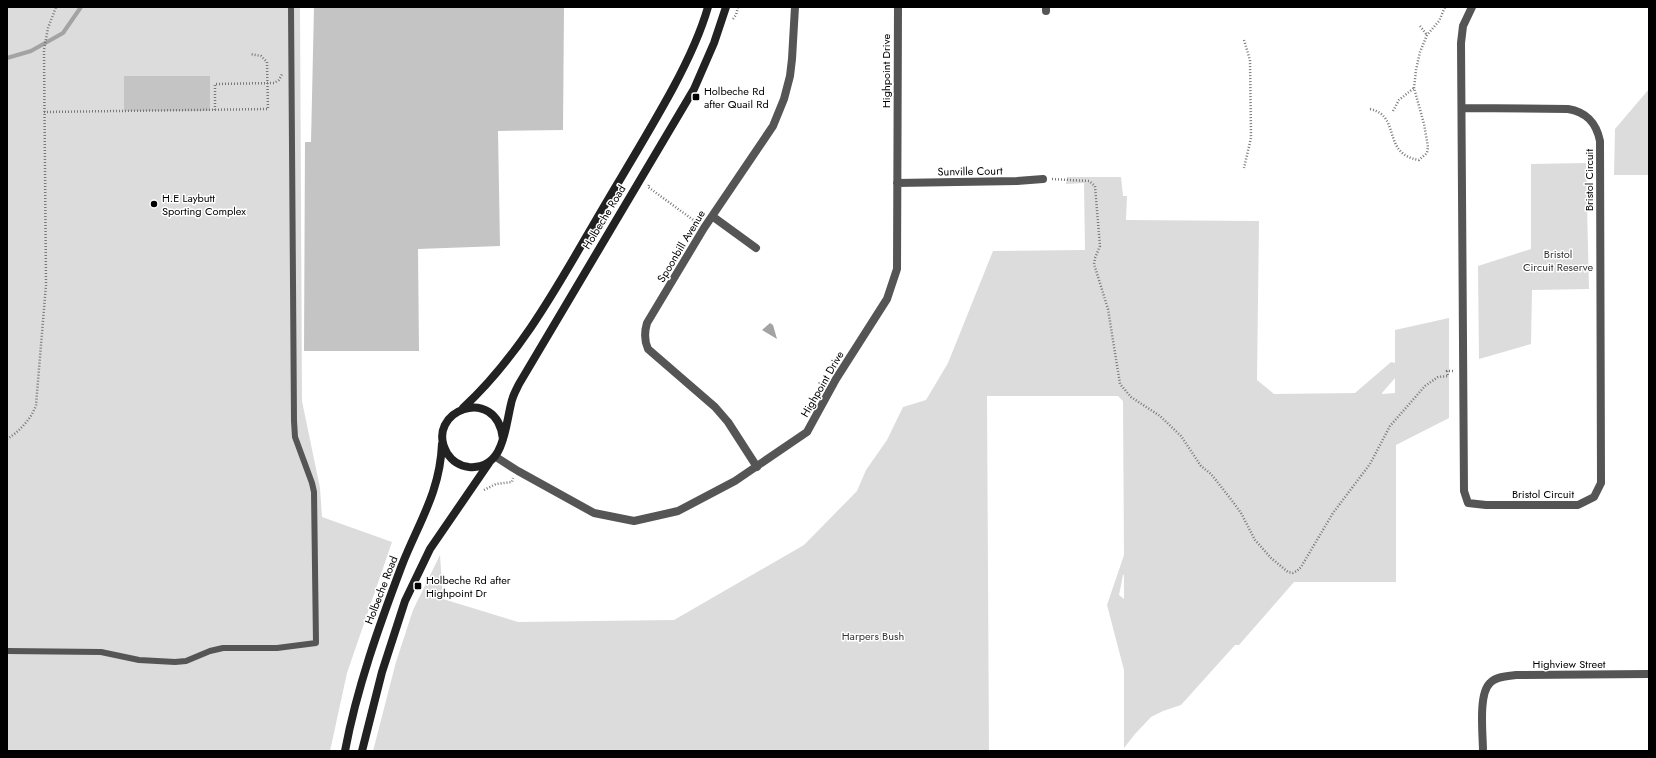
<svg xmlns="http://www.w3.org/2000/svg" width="1656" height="758" font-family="Jost,sans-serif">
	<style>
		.green { fill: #dcdcdc; fill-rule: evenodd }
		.water { fill: #a3a3a3 }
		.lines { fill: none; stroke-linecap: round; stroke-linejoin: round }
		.stream { stroke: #a3a3a3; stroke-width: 4 }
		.building { fill: #c4c4c4 }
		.path { stroke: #777; stroke-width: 2.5; stroke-dasharray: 1 2; stroke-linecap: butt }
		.lane { stroke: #555; stroke-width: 6 }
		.street { stroke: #555; stroke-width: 8 }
		.secondary { stroke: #222; stroke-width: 8 }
		.poi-dot { fill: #000; stroke: #fff; stroke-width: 1.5 }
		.labels { text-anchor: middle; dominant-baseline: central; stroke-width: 3; stroke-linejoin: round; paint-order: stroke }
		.street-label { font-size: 11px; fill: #000; stroke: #fff }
		.poi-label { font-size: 11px; fill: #000; stroke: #fff; text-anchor: start }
		.park-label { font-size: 11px; fill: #333; stroke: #fff }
	</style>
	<rect width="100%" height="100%" fill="#fff"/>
	<!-- green -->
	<path class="green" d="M 7,7 L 300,7 L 302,401 L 320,488 L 322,517 L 392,542 L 347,673 L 330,751 L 7,751 Z
		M 1649,89 L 1649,175 L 1614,175 L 1615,129 Z
		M 1586,163 L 1589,289 L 1532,290 L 1531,344 L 1479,359 L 1478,266 L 1531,249 L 1531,164 Z
		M 1067,177 L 1121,177 L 1123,196 L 1127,196 L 1126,220 L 1259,221 L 1257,380 L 1274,394 L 1355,393 L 1391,362 L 1395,363 L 1395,330 L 1449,318 L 1449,418 L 1396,445 L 1396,582 L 1294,582 L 1239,645 L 1235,645 L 1181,705 L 1163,711 L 1151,717 L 1135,734 L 1124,748 L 1124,670 L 1107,605 L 1124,555 L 1123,401 L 1118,396 L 987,396 L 989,751 L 373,751 L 396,662 L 413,610 L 440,555 L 443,599 L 518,622 L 674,620 L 804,545 L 857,491 L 866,470 L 887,440 L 903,407 L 926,400 L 948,363 L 993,251 L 1085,250 L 1084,183 L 1066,184 ZM 1395,378 L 1395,393 L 1382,394 L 1382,393 ZM 1123,575 L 1124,575 L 1124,599 L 1119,595 Z"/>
	<!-- water -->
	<path class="water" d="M 770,323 L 773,325 L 777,339 L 762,330 Z"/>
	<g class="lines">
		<!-- stream -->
		<path class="stream" d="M 7,58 L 31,51 L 63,33 L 81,7"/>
	</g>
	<!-- building -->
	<path class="building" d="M 314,7 L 564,7 L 563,130 L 498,131 L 500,246 L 418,249 L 419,351 L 304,351 L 305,142 L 311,142 Z
		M 124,76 L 210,76 L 210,111 L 124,111 Z"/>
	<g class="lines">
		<!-- path -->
		<path class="path" d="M 733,19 L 736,15 L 738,7
			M 1420,26 L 1427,35
			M 1244,40 L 1250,60 L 1251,138 L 1244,168
			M 1370,109 C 1402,116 1381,154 1419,160 L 1427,153 L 1428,147 L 1424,124 L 1414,88 L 1416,70 L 1420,52 L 1427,35 L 1439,21 L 1445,7
			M 215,110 L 215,84 L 274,83 L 279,80 L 282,74
			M 1393,111 L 1399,100 L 1414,88
			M 44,112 L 268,109 L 267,62 L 261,56 L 250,54
			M 1052,179 L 1089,181 L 1095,186 L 1100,246 L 1095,258 L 1094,264 L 1108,309 L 1120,384 L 1131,397 L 1160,416 L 1181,436 L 1201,466 L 1211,474 L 1230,498 L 1241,513 L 1255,540 L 1271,558 L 1288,572 L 1293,573 L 1297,571 L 1301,567 L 1333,513 L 1370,464 L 1390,426 L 1425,386 L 1438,377 L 1448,376 L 1447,371 L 1454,371
			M 649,185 L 648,187 L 696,222
			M 7,439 C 19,432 32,418 36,405 L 46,285 L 44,50 L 48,28 L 56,7
			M 484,490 L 496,484 L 512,482 L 513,478"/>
		<!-- lane -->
		<path class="lane" d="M 7,651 L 101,652 L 139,660 L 175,662 L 186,661 L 210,651 L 223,648 L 277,648 L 316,643 L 314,492 L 312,483 L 295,437 L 294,421 L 291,7"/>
		<!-- street -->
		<path class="street" d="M 1046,7 L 1046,11
			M 1462,108 L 1568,109 C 1586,112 1596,122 1600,141 L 1601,483 L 1594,497 L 1578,505 L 1486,505 L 1468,503 L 1464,491 L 1461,43 L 1463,26 L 1472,7
			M 897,183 L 1017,181 L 1043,179
			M 712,216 L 756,248
			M 496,457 L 518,471 L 594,513 L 634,521 L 678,511 L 735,481 L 807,432 L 836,379 L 887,299 L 897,269 L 898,7
			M 757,467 L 728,422 L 715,407 L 648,349 C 644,340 644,333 647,323 L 704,228 L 773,126 L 784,99 L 790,76 L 792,59 L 795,7
			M 1483,751 C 1483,735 1478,694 1490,683 C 1496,676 1508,676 1516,675 L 1649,674"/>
		<!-- secondary -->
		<path class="secondary" d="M 463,408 C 526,350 566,270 609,198 C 631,161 653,125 673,88 C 687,62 700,35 708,7
			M 503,439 C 497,383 423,411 447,453 C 452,461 460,466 469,467 C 504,470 505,428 511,404 C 512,397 516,390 519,384 L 694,89 L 714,43 L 726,7
			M 345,751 C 357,687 379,626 402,565 C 419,522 440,492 442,444
			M 362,751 L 382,672 L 405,601 L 430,549 L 489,463"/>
	</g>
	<!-- markers -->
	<g class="poi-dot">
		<rect x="692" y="93" width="8" height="8" rx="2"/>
		<circle cx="154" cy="204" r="4"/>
		<rect x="414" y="582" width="8" height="8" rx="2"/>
	</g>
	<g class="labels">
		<!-- street labels -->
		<g class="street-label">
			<text transform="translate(886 71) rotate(-90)">Highpoint Drive</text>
			<text transform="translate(970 171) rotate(-1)">Sunville Court</text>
			<text transform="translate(1589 180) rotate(-90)">Bristol Circuit</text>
			<text transform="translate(604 217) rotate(-59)">Holbeche Road</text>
			<text transform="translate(681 246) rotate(-59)">Spoonbill Avenue</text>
			<text transform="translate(822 384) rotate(-60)">Highpoint Drive</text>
			<text x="1543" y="494">Bristol Circuit</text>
			<text transform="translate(381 590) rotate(-69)">Holbeche Road</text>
			<text x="1569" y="664">Highview Street</text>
		</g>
		<!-- poi labels -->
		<g class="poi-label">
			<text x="704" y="91">Holbeche Rd<tspan x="704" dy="13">after Quail Rd</tspan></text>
			<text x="162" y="198">H.E Laybutt<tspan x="162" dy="13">Sporting Complex</tspan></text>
			<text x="426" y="580">Holbeche Rd after<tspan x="426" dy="13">Highpoint Dr</tspan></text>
		</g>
		<!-- park labels -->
		<g class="park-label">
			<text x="1558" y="254">Bristol<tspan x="1558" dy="13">Circuit Reserve</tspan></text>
			<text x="873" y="636">Harpers Bush</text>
		</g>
	</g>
	<!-- border -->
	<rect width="1656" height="758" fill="none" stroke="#000000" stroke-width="16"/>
</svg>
